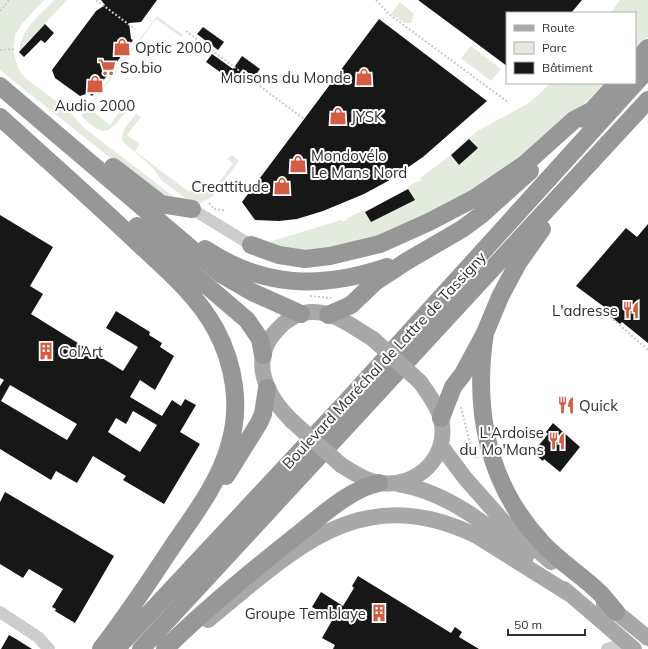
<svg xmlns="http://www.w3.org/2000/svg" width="648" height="649" font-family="Mulish,sans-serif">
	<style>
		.green { fill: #e3ebdf }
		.building { fill: #171717; fill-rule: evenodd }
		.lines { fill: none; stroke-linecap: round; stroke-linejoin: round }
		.path { stroke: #cacaca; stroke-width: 2; stroke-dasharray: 2 2; stroke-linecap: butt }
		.minor { stroke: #cdcdcd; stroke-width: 12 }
		.major { stroke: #a8a8a8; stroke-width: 16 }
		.highway { stroke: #979797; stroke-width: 18 }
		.major-bridge { stroke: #a8a8a8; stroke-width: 16 }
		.labels { text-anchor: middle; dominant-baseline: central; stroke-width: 4; stroke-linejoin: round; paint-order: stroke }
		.poi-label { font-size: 15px; fill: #303030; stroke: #fff; text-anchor: start }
		.street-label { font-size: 15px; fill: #303030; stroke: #fff }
	</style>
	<rect width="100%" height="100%" fill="#fff"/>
	<!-- green -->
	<path class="green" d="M 0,0 L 44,0 L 22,24 L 15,35 L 13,50 L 19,70 L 25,78 L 68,110 L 83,127 L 182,203 L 164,201 L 0,70 Z
		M 54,0 L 67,0 L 25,45 L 31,51 L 24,56 L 20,53 C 18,31 40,15 54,0 Z
		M 620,0 L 648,0 L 648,37 L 635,52 L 635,13 L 610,13 Z
		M 400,2 L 414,14 L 411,23 L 404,23 L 391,14 Z
		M 157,16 L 183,35 L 181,37 L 156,19 L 89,108 L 110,125 L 122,108 L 116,104 L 118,101 L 125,104 L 128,109 C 109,133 106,140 81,116 Z
		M 471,46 L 501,69 L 491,81 L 461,58 Z
		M 551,83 L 605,83 L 564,124 L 482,186 L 383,238 L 302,255 L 266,243 L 341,220 L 342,222 L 347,220 L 347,218 L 364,210 L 365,212 L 408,189 L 407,187 L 421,180 L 420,178 L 451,155 L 477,131 L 529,103 Z
		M 136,114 L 141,117 L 127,135 L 140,144 L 135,151 L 189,192 L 194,187 L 202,192 L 206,188 L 212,192 L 233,163 L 227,159 L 232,155 L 239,161 L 212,197 L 198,204 L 192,203 L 162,181 L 152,167 L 123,142 C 119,131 130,122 136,114 Z"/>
	<!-- building -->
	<path class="building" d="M 101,0 L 157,0 L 141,22 L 129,23 L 131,39 L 133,40 L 92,96 L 89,93 L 80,96 L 55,78 L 52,70 L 96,11 L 105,5 Z
		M 418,0 L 582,0 L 571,13 L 507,13 L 507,66 Z
		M 379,19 L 487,101 L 423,157 L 388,181 L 364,194 L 323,211 L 297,219 L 279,221 L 255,220 L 242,202 Z
		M 45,24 L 54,33 L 45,43 L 41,40 L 24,57 L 19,52 Z
		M 203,27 L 224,42 L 218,50 L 197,34 Z
		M 212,54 L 233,69 L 242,56 L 260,69 L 254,77 L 243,69 L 234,82 L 206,62 Z
		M 469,139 L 478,148 L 459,165 L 451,155 Z
		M 408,189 L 415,200 L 371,222 L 365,212 Z
		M 0,215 L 53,247 L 30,286 L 43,294 L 31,314 L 123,371 L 138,347 L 106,328 L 116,311 L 150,332 L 149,335 L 162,343 L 160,347 L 174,356 L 155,390 L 140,380 L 130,397 L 162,416 L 172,400 L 181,406 L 185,399 L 196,405 L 180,432 L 200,444 L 164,504 L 123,480 L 126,476 L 93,456 L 77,483 L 56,471 L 51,480 L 0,449 L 0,386 L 4,380 L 0,378 ZM 10,385 L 77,424 L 67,440 L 1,401 ZM 133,411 L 157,425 L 140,452 L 108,432 L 116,418 L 126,424 Z
		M 648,224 L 648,343 L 622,322 L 620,324 L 609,315 L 611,312 L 576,286 L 626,228 L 637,237 Z
		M 553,423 L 580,447 L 560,472 L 544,459 L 543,461 L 537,456 L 539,453 L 535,450 L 548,434 L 546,432 Z
		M 5,492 L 114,556 L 75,623 L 55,611 L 56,609 L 52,607 L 63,589 L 29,569 L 23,578 L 0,564 L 0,502 Z
		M 358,576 L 451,633 L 455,627 L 462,632 L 459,637 L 479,649 L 333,649 L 335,645 L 322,638 L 333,619 L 312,607 L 321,592 L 343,606 L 354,588 L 352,586 Z
		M 9,635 L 16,639 L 32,649 L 1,649 Z"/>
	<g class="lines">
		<!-- path -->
		<path class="path" d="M 96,0 L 135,29
			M 376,0 L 390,15 L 509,103
			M 0,11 L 9,0
			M 186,31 L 304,119
			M 0,50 L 16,49
			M 209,203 L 214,209 L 224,210
			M 310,296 L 331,298
			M 601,319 L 607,314 L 648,350
			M 461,407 L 473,456 L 479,458"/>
		<!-- minor -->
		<path class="minor" d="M 192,209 L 251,245
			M 0,612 L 38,637 L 49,649
			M 607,649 L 620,645 L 633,648"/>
		<!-- major -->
		<path class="major" d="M 292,421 C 266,395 247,359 279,328 C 288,318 301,311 315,312 C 337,313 354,328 373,339
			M 441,446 L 465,478 L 503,521 L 551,562
			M 341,465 C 354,473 366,481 380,483 C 417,488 450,457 441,419 C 437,405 428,393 420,382
			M 398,484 C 448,492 489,526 526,557
			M 564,589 L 634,649
			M 604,605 L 616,612 L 648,638
			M 208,620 C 294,550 360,479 477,536 L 571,595"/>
		<!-- highway -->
		<path class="highway" d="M 635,63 L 648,48
			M 0,86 L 221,274 L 252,292 L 301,314
			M 0,117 C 46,159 93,200 138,243 C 166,269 198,296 216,330 C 234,364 241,405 230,443 C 220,481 194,515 172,547 C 149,582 126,616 101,649
			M 584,119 L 617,83
			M 113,167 L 161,204 L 192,209
			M 137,226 L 247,320 L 260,339 L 263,355
			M 251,245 L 279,255 L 305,259 L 330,256 L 380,244 L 429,222 L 475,198 L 525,164 L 574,120 L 593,110
			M 205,249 C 263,288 322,289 387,267
			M 328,315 L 351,305 L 375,282 L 407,261 L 462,229 L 481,215 L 530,171
			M 485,333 C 473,411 488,485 543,544 C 561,563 583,576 601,594 C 606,600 611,606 616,612
			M 441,418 L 453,387 L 463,374 L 485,333 L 500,297 L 518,263 L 542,229
			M 226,476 L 259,423 L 263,414 L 267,388
			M 116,649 L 349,399 L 648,69
			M 141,649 L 648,100
			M 165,649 C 207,607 254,569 301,532 C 322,515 352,488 379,483"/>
		<!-- major-bridge -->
		<path class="major-bridge" d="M 373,339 L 420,382
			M 292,421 L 341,465"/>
	</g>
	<!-- icons -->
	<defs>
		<g id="shop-bare" transform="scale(1.38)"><path d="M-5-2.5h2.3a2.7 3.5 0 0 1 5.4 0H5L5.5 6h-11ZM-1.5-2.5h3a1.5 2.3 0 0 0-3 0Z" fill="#d45c45" stroke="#fff" stroke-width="2.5" paint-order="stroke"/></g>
		<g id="supermarket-bare" transform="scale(1.38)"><path d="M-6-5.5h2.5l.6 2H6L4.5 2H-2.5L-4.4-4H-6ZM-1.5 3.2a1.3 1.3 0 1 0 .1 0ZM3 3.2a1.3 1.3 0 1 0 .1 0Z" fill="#d45c45" stroke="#fff" stroke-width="2.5" paint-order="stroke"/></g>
		<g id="restaurant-bare" transform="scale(1.38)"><path d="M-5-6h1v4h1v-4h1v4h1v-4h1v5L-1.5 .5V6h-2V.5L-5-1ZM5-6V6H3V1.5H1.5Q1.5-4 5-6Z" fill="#d45c45" stroke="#fff" stroke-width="2.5" paint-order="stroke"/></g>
		<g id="building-bare" transform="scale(1.38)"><path d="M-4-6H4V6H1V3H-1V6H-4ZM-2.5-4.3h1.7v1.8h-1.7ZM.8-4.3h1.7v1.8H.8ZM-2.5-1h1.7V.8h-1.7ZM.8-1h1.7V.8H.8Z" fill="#d45c45" stroke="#fff" stroke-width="2.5" paint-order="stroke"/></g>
	</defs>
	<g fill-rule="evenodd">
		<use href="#shop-bare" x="122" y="47"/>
		<use href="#supermarket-bare" x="107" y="67"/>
		<use href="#shop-bare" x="364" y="77"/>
		<use href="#shop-bare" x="95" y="84"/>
		<use href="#shop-bare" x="338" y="116"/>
		<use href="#shop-bare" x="298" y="164"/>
		<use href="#shop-bare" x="282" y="186"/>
		<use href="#restaurant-bare" x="631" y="310"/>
		<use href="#building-bare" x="46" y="351"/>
		<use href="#restaurant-bare" x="566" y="405"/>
		<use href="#restaurant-bare" x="557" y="441"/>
		<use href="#building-bare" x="379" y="613"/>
	</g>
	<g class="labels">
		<!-- poi labels -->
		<g class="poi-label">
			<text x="135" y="47">Optic 2000</text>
			<text x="120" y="67">So.bio</text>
			<text x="351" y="77" text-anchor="end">Maisons du Monde</text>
			<text x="95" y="105" text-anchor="middle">Audio 2000</text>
			<text x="351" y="116">JYSK</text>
			<text x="311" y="155">Mondovélo<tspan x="311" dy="17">Le Mans Nord</tspan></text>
			<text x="269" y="186" text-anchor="end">Creattitude</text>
			<text x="618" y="310" text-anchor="end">L'adresse</text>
			<text x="59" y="351">ColArt</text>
			<text x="579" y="405">Quick</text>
			<text x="544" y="432" text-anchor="end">L'Ardoise<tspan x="544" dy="17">du Mo'Mans</tspan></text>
			<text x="366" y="613" text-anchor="end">Groupe Temblaye</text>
		</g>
		<!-- street labels -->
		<g class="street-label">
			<text transform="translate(384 360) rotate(-47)">Boulevard Maréchal de Lattre de Tassigny</text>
		</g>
	</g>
	<!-- legend -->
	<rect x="506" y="12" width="130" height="72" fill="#ffffff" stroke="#acacac"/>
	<rect x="514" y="25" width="20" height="6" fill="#a8a8a8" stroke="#acacac"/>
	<text x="542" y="32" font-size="12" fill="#303030">Route</text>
	<rect x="514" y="42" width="20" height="12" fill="#e3ebdf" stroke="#acacac"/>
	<text x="542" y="52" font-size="12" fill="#303030">Parc</text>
	<rect x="514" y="62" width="20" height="12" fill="#171717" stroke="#acacac"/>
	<text x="542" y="72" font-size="12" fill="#303030">Bâtiment</text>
	<!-- scale -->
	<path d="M508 629v6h77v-6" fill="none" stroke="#303030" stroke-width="2"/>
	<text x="514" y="629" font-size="12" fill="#303030" stroke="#ffffff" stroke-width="3" paint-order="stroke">50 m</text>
</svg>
